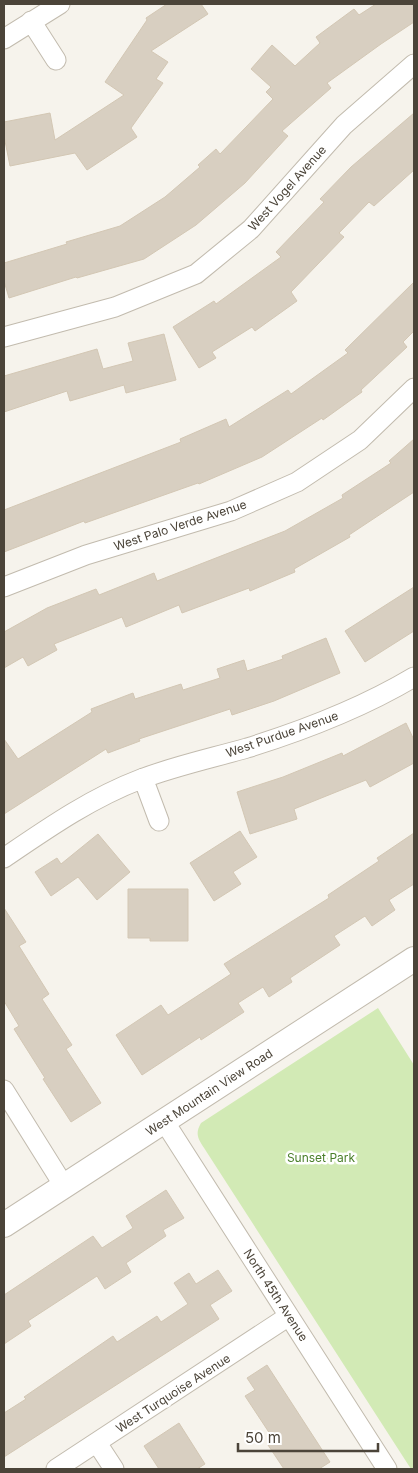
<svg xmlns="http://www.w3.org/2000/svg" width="418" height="1473" font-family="Inter,sans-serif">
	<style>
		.green { fill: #d2eab5 }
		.building { fill: #d8cfc1; stroke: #d3c7b4 }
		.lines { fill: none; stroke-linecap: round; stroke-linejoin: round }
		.minor-casing { stroke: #c2bbae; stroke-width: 21 }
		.tertiary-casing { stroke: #c2bbae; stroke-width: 26 }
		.minor { stroke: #fff; stroke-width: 19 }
		.tertiary { stroke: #fff; stroke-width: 24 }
		.labels { text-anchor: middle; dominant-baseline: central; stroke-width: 5; stroke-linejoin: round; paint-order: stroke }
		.street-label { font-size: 12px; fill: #4b4439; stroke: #fff }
		.park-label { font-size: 12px; fill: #4a7f2a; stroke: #fff }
	</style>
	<rect width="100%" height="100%" fill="#f6f3ec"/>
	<!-- green -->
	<path class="green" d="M 378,1008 L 414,1065 L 414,1469 L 411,1469 L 206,1151 C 199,1140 194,1135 201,1123 Z"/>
	<!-- building -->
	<path class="building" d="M 167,4 L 201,4 L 208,14 L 151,51 L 168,62 L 156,79 L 163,83 L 131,128 L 137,137 L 87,170 L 75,153 L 10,166 L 4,136 L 4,122 L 50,113 L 55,140 L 124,95 L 105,82 L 147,20 L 146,18 Z
		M 376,4 L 414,4 L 414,22 L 381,44 L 327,83 L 331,88 L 282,131 L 288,136 L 245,183 L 196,225 L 144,259 L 77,278 L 76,277 L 9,298 L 4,281 L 4,263 L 67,244 L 66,242 L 120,226 L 165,197 L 200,167 L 198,165 L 216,149 L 220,154 L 273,99 L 266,92 L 271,87 L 251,69 L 272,45 L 295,66 L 320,43 L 316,37 L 354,9 L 359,15 Z
		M 414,113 L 414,170 L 374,206 L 369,202 L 339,233 L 344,237 L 291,292 L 297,301 L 255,331 L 252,327 L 212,352 L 216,358 L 199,368 L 173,327 L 214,301 L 216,304 L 281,257 L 276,252 L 324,202 L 320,199 L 351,167 Z
		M 414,282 L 414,331 L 403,342 L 407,347 L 361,390 L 362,392 L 323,420 L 322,418 L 262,457 L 199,484 L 198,483 L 85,523 L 84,521 L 4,552 L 4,510 L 181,442 L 180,439 L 226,419 L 229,427 L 288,390 L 291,394 L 348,353 L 345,350 Z
		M 164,334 L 176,380 L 126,393 L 124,385 L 70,401 L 67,391 L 4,412 L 4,376 L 97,349 L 103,369 L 133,361 L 128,343 Z
		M 414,439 L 414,492 L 349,535 L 350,537 L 294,569 L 295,572 L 250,591 L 249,588 L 182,613 L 179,605 L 126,627 L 122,617 L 54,644 L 57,650 L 28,666 L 23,657 L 4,668 L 4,632 L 47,608 L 96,589 L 99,595 L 154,573 L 157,581 L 285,531 L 343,498 L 342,495 L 391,463 L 389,461 Z
		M 414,587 L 414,631 L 365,662 L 345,631 Z
		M 326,638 L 340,673 L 274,701 L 232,715 L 230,709 L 139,739 L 140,741 L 108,753 L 106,749 L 4,814 L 4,739 L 18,759 L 92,712 L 91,709 L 133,693 L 135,699 L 181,684 L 183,690 L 220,678 L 217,669 L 244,660 L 247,671 L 283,659 L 282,656 Z
		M 406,723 L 414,740 L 414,763 L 370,787 L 366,780 L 294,809 L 297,819 L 250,834 L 237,792 L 283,777 L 342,753 L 343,756 Z
		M 240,831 L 257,857 L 233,872 L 241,884 L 214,901 L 190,863 Z
		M 414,833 L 414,884 L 389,900 L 395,910 L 372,926 L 365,916 L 334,936 L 340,945 L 290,978 L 292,982 L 269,997 L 263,987 L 238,1003 L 244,1012 L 201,1040 L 200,1037 L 142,1075 L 116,1035 L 161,1005 L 168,1015 L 231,974 L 224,964 L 329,898 L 328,895 L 379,861 L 377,858 Z
		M 98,834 L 130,872 L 97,900 L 78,877 L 51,896 L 35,872 L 57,858 L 61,864 Z
		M 128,889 L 188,889 L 188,941 L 150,941 L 150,938 L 128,938 Z
		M 4,908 L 26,942 L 19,946 L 49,994 L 42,999 L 72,1045 L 66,1049 L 101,1103 L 71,1122 L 43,1079 L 45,1078 L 14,1029 L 19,1026 L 4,1001 Z
		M 166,1190 L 184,1218 L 163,1230 L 166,1236 L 126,1263 L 131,1272 L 105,1289 L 97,1276 L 28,1321 L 31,1326 L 4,1344 L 4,1295 L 93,1236 L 102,1248 L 133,1228 L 126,1216 Z
		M 218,1270 L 232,1291 L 210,1305 L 219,1319 L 4,1457 L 4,1413 L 26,1399 L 24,1397 L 113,1336 L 117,1342 L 157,1316 L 161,1322 L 188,1304 L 174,1283 L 189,1273 L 196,1284 Z
		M 267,1365 L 330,1462 L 319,1469 L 284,1469 L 268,1445 L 274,1440 L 245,1396 L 255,1390 L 247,1378 Z
		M 179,1423 L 205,1464 L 197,1469 L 159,1469 L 144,1446 Z"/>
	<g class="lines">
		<!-- minor casing -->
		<g class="minor-casing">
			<path id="minor" d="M 31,21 L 56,60
				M 4,39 L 60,4
				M 4,337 L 115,307 L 196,274 L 251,229 L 344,125 L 414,64
				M 4,587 L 86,555 L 231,511 L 297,482 L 360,440 L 414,388
				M 143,778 L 159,821
				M 4,858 C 48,828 91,798 141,779 C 175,766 212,758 247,748 C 305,730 362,708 414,677
				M 4,1090 L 64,1186
				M 164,1121 L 387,1469
				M 97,1443 L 114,1469
				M 56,1469 L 289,1316"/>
		</g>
		<!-- tertiary casing -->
		<g class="tertiary-casing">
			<path id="tertiary" d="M 4,1225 L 414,959"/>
		</g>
		<!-- minor -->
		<use href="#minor" class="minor"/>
		<!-- tertiary -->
		<use href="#tertiary" class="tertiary"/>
	</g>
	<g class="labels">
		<!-- street labels -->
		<g class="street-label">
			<text transform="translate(287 188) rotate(-48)">West Vogel Avenue</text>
			<text transform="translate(180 525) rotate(-18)">West Palo Verde Avenue</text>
			<text transform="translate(282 734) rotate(-19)">West Purdue Avenue</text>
			<text transform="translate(209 1092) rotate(-33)">West Mountain View Road</text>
			<text transform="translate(276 1295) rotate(57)">North 45th Avenue</text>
			<text transform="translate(173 1393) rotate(-33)">West Turquoise Avenue</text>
		</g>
		<!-- park labels -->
		<g class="park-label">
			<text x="321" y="1157">Sunset Park</text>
		</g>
	</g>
	<!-- border -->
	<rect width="418" height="1473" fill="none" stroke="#4b4439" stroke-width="10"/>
	<!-- scale -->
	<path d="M238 1443v8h140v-8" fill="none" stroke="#4b4439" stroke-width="2.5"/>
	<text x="245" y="1443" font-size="15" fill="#4b4439" stroke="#ffffff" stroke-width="4" paint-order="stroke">50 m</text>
</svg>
